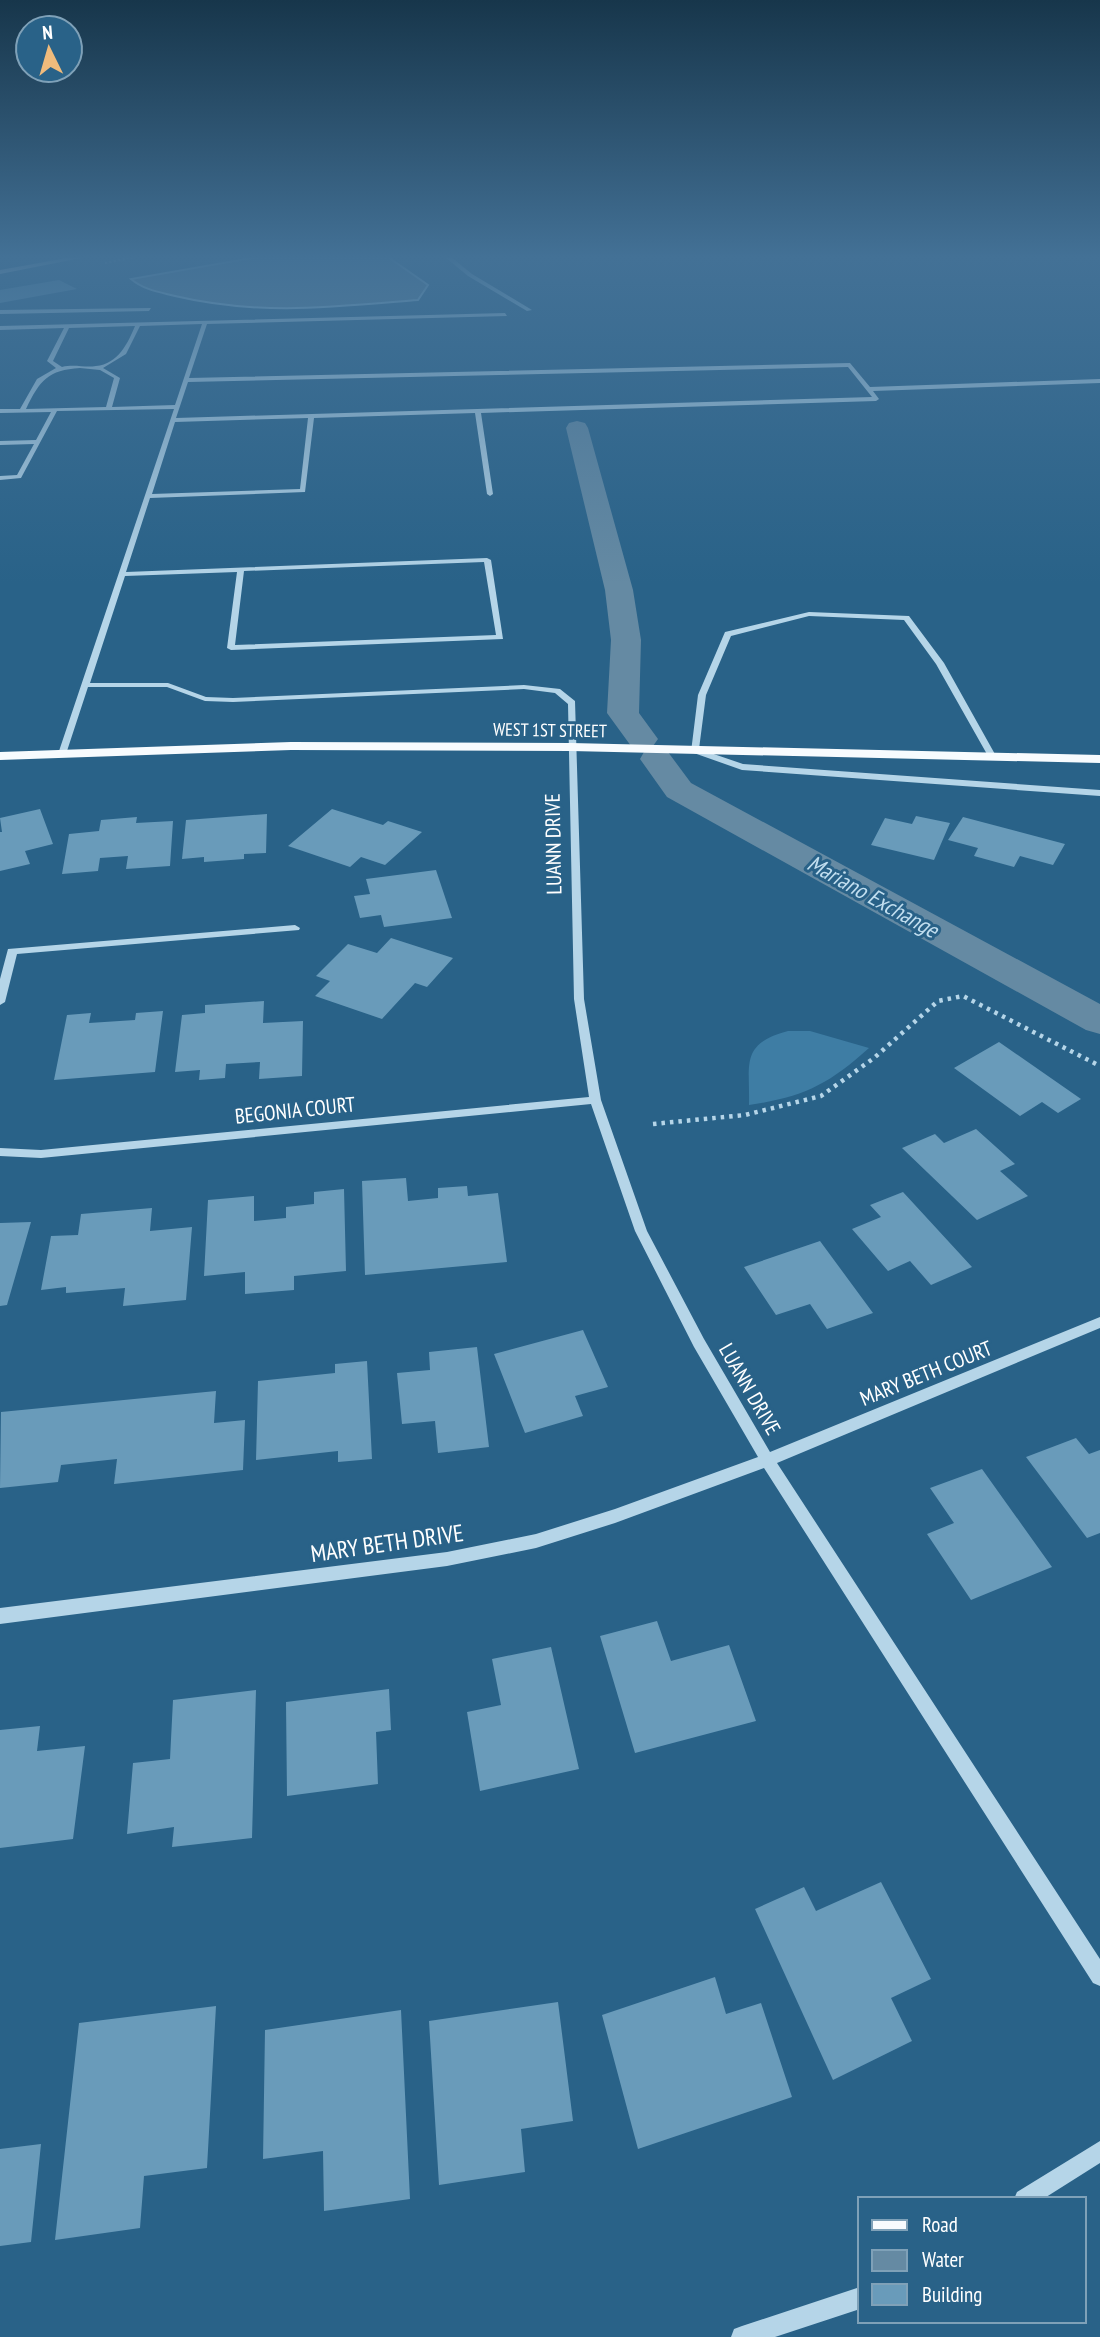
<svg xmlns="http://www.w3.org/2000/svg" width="1100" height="2337" font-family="'PT Sans Narrow',sans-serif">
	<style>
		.green { fill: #3e7da4 }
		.water { fill: #658aa3; stroke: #aad1e8; stroke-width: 2 }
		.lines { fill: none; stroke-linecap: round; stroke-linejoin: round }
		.stream { fill: #aad1e8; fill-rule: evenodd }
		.canal { fill: #658aa3; fill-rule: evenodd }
		.building { fill: #699bba }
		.path-far1 { stroke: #b5d5e8; stroke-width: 2; stroke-dasharray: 2 2.5; stroke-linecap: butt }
		.path { stroke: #b5d5e8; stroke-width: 4.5; stroke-dasharray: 3.5 5; stroke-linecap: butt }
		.minor { fill: #b5d5e8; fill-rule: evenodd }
		.major { fill: #f7fbfe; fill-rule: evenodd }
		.labels { text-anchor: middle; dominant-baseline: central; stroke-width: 6; stroke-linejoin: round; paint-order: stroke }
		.far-street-label { font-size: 18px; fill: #fff; stroke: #296288 }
		.street-label { font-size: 21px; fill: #fff; stroke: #296288 }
		.water-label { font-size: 23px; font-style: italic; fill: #c1deef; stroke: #296288 }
		.near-street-label { font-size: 24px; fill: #fff; stroke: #296288 }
	</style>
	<rect width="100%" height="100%" fill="#296288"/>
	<!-- green -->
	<path class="green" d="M 788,1031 L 810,1031 L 869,1048 C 828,1085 803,1097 749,1105 C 750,1063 740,1044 788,1031 Z"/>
	<!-- water -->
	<path class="water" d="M 257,257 L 388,257 L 428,285 L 418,300 C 334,307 260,316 175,296 C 159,292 144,290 131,279 Z"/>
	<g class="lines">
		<!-- stream -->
		<path class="stream" d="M 445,257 L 451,257 L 472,274 L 532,310 L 527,311 L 468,276 Z"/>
		<!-- canal -->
		<path class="canal" d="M 577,421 L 585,423 L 588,428 L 633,590 L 641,640 L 639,713 L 658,739 L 653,746 L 642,749 L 631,746 L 607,713 L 611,640 L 605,590 L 566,428 L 569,423 Z
			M 656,749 L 668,752 L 691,783 L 1100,1004 L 1100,1034 L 1086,1030 L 667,797 L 640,759 L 644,752 Z"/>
	</g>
	<!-- building -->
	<path class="building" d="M 59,280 L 77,289 L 0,303 L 0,290 Z
		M 40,809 L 53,844 L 25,851 L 30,864 L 0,871 L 0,832 L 2,832 L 0,818 Z
		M 332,809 L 383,825 L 388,821 L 422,832 L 385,865 L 361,857 L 350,867 L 288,846 Z
		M 267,814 L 266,853 L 244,854 L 244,859 L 204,862 L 204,857 L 182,859 L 186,820 Z
		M 916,816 L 950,823 L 934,860 L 871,845 L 885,818 L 912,824 Z
		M 137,817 L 136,823 L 173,821 L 170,866 L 126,869 L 128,856 L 100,858 L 98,871 L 62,874 L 69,834 L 99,831 L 101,820 Z
		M 963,817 L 1065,844 L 1053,865 L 1020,856 L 1014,867 L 974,856 L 978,848 L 948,840 Z
		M 436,870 L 452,918 L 384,927 L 381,915 L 360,918 L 354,896 L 370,894 L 366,879 Z
		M 391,938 L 453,958 L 427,987 L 415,983 L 382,1019 L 315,996 L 330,981 L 316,976 L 348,944 L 377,953 Z
		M 264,1001 L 263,1023 L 303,1021 L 302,1076 L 259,1079 L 260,1062 L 226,1064 L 225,1078 L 199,1080 L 200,1070 L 175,1072 L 182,1015 L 205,1013 L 205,1005 Z
		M 163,1011 L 155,1072 L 54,1080 L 67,1015 L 91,1013 L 89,1023 L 135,1020 L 136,1013 Z
		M 999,1042 L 1081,1099 L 1058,1113 L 1042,1102 L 1020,1116 L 954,1068 Z
		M 976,1129 L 1015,1164 L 1000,1171 L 1028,1196 L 977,1220 L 902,1148 L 935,1134 L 944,1143 Z
		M 406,1178 L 408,1201 L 438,1198 L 438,1188 L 467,1186 L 468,1196 L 498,1193 L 507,1262 L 365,1275 L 362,1181 Z
		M 344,1189 L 346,1271 L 294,1276 L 294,1290 L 245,1294 L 245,1272 L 204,1276 L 208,1200 L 254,1196 L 254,1221 L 286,1218 L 286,1207 L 314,1204 L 314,1192 Z
		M 903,1192 L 972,1267 L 931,1285 L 910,1261 L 888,1271 L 852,1229 L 881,1217 L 870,1205 Z
		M 152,1208 L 150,1231 L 192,1227 L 186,1300 L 123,1306 L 125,1288 L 66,1293 L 66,1287 L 41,1290 L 51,1236 L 78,1235 L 81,1214 Z
		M 31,1222 L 7,1305 L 0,1306 L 0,1223 Z
		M 820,1241 L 873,1313 L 827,1329 L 810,1304 L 776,1315 L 744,1267 Z
		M 583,1330 L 608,1387 L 575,1396 L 583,1416 L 525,1433 L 494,1354 Z
		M 477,1347 L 489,1447 L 438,1453 L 435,1421 L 402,1424 L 397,1373 L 430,1370 L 429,1352 Z
		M 367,1361 L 372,1459 L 338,1462 L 338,1451 L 256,1460 L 258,1381 L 335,1373 L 335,1364 Z
		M 216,1391 L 214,1423 L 245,1420 L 243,1470 L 114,1484 L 117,1459 L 61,1465 L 58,1482 L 0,1488 L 1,1412 Z
		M 1076,1438 L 1089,1454 L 1100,1450 L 1100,1533 L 1087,1538 L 1026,1457 Z
		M 982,1469 L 1052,1567 L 971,1600 L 927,1534 L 954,1523 L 930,1488 Z
		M 657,1621 L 671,1661 L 729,1645 L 756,1721 L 635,1753 L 600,1636 Z
		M 551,1647 L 579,1769 L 480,1791 L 467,1712 L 501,1705 L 492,1659 Z
		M 389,1689 L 391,1730 L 376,1732 L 378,1784 L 287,1796 L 286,1702 Z
		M 256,1690 L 252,1838 L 172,1847 L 174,1827 L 127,1834 L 133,1763 L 170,1759 L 173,1700 Z
		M 40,1726 L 37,1751 L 85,1746 L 73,1839 L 0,1848 L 0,1730 Z
		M 881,1882 L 931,1979 L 891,1998 L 912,2041 L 833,2080 L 755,1909 L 804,1887 L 816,1911 Z
		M 715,1977 L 726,2014 L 761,2003 L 792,2097 L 638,2149 L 602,2015 Z
		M 558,2002 L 573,2121 L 521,2129 L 525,2172 L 439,2185 L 429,2021 Z
		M 216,2006 L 207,2168 L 144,2176 L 140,2228 L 55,2240 L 79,2023 Z
		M 401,2010 L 410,2199 L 324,2211 L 323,2151 L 263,2159 L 265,2030 Z
		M 41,2144 L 31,2242 L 0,2246 L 0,2149 Z"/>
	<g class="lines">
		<!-- path-far1 -->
		<path class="path-far1" d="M 105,263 L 135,257"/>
		<!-- path -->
		<path class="path" d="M 653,1124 L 745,1115 L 821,1096 L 874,1058 L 938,1001 L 963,996 L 1100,1066"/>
		<!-- minor -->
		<path class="minor" d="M 151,308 L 149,311 L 0,314 L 0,310 Z
			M 505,313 L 507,316 L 207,324 L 189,378 L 850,363 L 870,387 L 1100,379 L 1100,383 L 873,391 L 879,399 L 876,401 L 481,413 L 493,494 L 490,496 L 487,494 L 475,413 L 314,418 L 305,492 L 150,498 L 126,572 L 487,558 L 491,560 L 503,639 L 231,650 L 227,648 L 237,572 L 125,576 L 90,683 L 168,683 L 206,697 L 233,698 L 524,685 L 560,689 L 575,701 L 584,999 L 601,1100 L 647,1231 L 704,1339 L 770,1452 L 1100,1317 L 1100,1328 L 777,1463 L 1100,1959 L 1100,1986 L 1093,1983 L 764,1468 L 615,1523 L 536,1548 L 447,1566 L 0,1624 L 0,1608 L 447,1552 L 536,1534 L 615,1509 L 758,1457 L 694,1347 L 635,1231 L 591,1104 L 41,1158 L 0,1156 L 0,1148 L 41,1150 L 589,1097 L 574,999 L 568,704 L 555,693 L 524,689 L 233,702 L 205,701 L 167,687 L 88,687 L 66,754 L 59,756 L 58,754 L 174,409 L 57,411 L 21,478 L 0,480 L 0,476 L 17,475 L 34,444 L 0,445 L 0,441 L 36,440 L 51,412 L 0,413 L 0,409 L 20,409 L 37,379 L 56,368 L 47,361 L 64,328 L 0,330 L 0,326 ZM 202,324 L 175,405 L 112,407 L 120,378 L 103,368 L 126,354 L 140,326 ZM 135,326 C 128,343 118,364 96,366 C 85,368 75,364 62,367 L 53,361 L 69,328 ZM 848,367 L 872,397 L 176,418 L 188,382 ZM 80,368 L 100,370 L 114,378 L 106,407 L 26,409 C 40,380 48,370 80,368 ZM 308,418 L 300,489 L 152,494 L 175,422 ZM 484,562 L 496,635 L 235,645 L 244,571 Z
			M 809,612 L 909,616 L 944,663 L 996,756 L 995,758 L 988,756 L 936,664 L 904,620 L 809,616 L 731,636 L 706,695 L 699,749 L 743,764 L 1100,790 L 1100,796 L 742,770 L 691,752 L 698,695 L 725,632 Z
			M 295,925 L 300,928 L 299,930 L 17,954 L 5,1002 L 0,1005 L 0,979 L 8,949 Z
			M 1100,2141 L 1100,2163 L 1043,2199 L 1014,2199 L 1017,2192 Z
			M 860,2287 L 860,2309 L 775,2337 L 731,2337 L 734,2329 L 742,2326 Z"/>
		<!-- major -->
		<path class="major" d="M 72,257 L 86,257 L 0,274 L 0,270 Z
			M 291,742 L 571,743 L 1100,755 L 1100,763 L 571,751 L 291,750 L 0,760 L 0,752 Z"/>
	</g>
	<!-- sky -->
	<linearGradient id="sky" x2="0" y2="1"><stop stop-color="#17364b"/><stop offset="0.44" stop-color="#437196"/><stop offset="1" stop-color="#437196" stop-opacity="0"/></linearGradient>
	<rect width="1100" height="584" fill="url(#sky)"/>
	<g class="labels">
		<!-- far-street labels -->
		<g class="far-street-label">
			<text transform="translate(550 730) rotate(1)">WEST 1ST STREET</text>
		</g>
		<!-- street labels -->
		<g class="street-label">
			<text transform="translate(553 844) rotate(-91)">LUANN DRIVE</text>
			<text transform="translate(295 1110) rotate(-6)">BEGONIA COURT</text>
			<text transform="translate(926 1373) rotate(-22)">MARY BETH COURT</text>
			<text transform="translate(750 1389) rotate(60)">LUANN DRIVE</text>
		</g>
		<!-- water labels -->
		<g class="water-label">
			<text transform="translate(873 896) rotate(29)">Mariano Exchange</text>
		</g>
		<!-- near-street labels -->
		<g class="near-street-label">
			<text transform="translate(387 1543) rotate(-8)">MARY BETH DRIVE</text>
		</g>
	</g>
	<!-- legend -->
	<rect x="858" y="2197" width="228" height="126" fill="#296288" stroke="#7fa1b8" stroke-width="2"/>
	<rect x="872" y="2220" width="35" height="10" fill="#f7fbfe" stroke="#7fa1b8" stroke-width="2"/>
	<text x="922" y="2232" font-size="21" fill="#ffffff">Road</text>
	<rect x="872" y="2250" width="35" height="21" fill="#658aa3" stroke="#7fa1b8" stroke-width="2"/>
	<text x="922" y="2267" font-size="21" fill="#ffffff">Water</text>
	<rect x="872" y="2284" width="35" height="21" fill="#699bba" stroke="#7fa1b8" stroke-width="2"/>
	<text x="922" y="2302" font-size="21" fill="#ffffff">Building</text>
	<!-- north arrow -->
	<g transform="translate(49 49) rotate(355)"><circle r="33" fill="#296288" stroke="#7fa1b8" stroke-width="2"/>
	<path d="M0-5L12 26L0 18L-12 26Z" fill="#efbb7c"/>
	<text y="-10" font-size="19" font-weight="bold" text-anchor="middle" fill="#ffffff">N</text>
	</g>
</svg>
